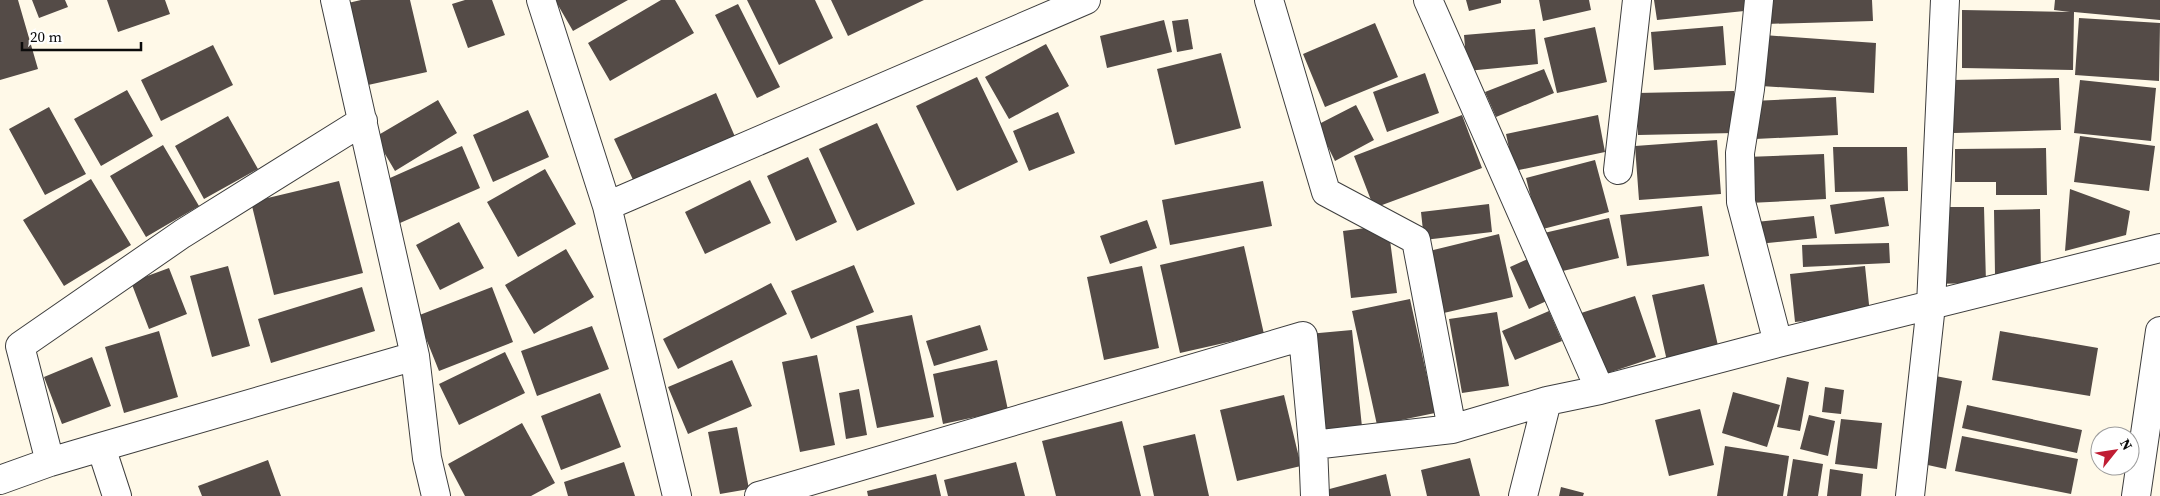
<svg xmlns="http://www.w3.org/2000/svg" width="2160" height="496" font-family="'Source Serif 4',serif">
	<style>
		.building { fill: #544b47 }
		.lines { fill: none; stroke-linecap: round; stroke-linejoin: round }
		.minor-casing { stroke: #3e3e3e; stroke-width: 30 }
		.minor { stroke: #fff; stroke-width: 28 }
	</style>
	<rect width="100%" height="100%" fill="#fff9e8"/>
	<!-- building -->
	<path class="building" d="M 0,0 L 18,0 L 38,69 L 0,80 Z
		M 32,0 L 65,0 L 68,7 L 39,18 Z
		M 107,0 L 165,0 L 170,14 L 118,32 Z
		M 361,0 L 410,0 L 427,72 L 368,85 L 348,3 Z
		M 465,0 L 492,0 L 505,35 L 468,48 L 452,4 Z
		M 555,0 L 628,0 L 573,31 Z
		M 661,0 L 675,0 L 694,33 L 610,81 L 588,43 Z
		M 747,0 L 815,0 L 833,38 L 779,65 Z
		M 831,0 L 924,0 L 848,36 Z
		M 1466,0 L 1501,0 L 1501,3 L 1469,11 Z
		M 1539,0 L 1589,0 L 1591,10 L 1543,21 Z
		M 1654,0 L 1753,0 L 1754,10 L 1657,20 Z
		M 1765,0 L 1872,0 L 1873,21 L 1766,24 Z
		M 2055,0 L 2160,0 L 2160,20 L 2074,12 L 2073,70 L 1962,68 L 1962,10 L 2070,12 L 2054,10 Z
		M 738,4 L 780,87 L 757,98 L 715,15 Z
		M 2079,18 L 2160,23 L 2159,81 L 2075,75 Z
		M 1188,19 L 1193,49 L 1177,52 L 1172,21 Z
		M 1164,20 L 1172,52 L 1107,68 L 1100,36 Z
		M 1375,23 L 1398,77 L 1325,107 L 1303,54 Z
		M 1723,26 L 1726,65 L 1654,70 L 1651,32 Z
		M 1595,27 L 1607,82 L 1557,93 L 1544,38 Z
		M 1535,29 L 1538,64 L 1467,71 L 1464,35 Z
		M 1764,35 L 1876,43 L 1874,93 L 1761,86 Z
		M 1046,44 L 1069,86 L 1009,119 L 985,77 Z
		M 213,45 L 233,85 L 161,121 L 141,80 Z
		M 1221,53 L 1241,128 L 1175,145 L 1157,69 Z
		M 1544,69 L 1554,93 L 1496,117 L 1485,92 Z
		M 1425,73 L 1439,113 L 1387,132 L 1373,92 Z
		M 977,77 L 1018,162 L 957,191 L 916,106 Z
		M 2059,78 L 2061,130 L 1954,133 L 1952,80 Z
		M 2080,80 L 2156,88 L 2151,141 L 2074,133 Z
		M 127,90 L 153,136 L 101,166 L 74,119 Z
		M 1734,91 L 1735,133 L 1638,135 L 1637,93 Z
		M 716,93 L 736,139 L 635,184 L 614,139 Z
		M 1836,97 L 1838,135 L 1755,139 L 1752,101 Z
		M 438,100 L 457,133 L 395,171 L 375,137 Z
		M 1356,105 L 1374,140 L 1335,161 L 1317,125 Z
		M 49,107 L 86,174 L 45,195 L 9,129 Z
		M 528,110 L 549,157 L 493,182 L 473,135 Z
		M 1058,112 L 1075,153 L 1029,171 L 1013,131 Z
		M 1462,115 L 1482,168 L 1374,208 L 1354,156 Z
		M 1598,115 L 1605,152 L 1514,171 L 1506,134 Z
		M 228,116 L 258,169 L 204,199 L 175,146 Z
		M 877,123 L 915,204 L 857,231 L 819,149 Z
		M 2080,136 L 2155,146 L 2149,191 L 2074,182 Z
		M 1717,140 L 1721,194 L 1639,200 L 1635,146 Z
		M 163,145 L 199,206 L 146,237 L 110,176 Z
		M 462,146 L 480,188 L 400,223 L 381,182 Z
		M 1833,147 L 1907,147 L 1908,191 L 1835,192 Z
		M 2046,148 L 2047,195 L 1996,195 L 1996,182 L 1955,182 L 1955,149 Z
		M 1824,154 L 1826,199 L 1749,203 L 1746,157 Z
		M 808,157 L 837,222 L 796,241 L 767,176 Z
		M 1595,160 L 1609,212 L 1539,230 L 1526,178 Z
		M 545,169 L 576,224 L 518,257 L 487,202 Z
		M 91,179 L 131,245 L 64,286 L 23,220 Z
		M 750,180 L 771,223 L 705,254 L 685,212 Z
		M 339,181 L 363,273 L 274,295 L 251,202 Z
		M 1263,181 L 1272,226 L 1170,245 L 1162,200 Z
		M 2070,189 L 2130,211 L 2126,235 L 2065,251 Z
		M 1884,197 L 1889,226 L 1835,234 L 1830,205 Z
		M 1489,204 L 1492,232 L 1424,240 L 1421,212 Z
		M 1702,206 L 1709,256 L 1627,266 L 1620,215 Z
		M 1926,207 L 1984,207 L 1986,283 L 1927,284 Z
		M 2040,209 L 2041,274 L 1995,274 L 1994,210 Z
		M 1814,216 L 1817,238 L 1758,244 L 1756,222 Z
		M 1609,218 L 1619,258 L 1554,273 L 1544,233 Z
		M 1147,220 L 1157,248 L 1110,264 L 1100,236 Z
		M 459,222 L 484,268 L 440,290 L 416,245 Z
		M 1388,225 L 1397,293 L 1351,298 L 1343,231 Z
		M 1499,234 L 1513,297 L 1435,315 L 1421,253 Z
		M 1889,243 L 1890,263 L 1803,267 L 1802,245 Z
		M 1244,246 L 1264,334 L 1180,353 L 1160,265 Z
		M 566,249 L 594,297 L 534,334 L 505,285 Z
		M 1532,257 L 1551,299 L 1529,309 L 1510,267 Z
		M 854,265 L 874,312 L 811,339 L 791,291 Z
		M 228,266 L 250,346 L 212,357 L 190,276 Z
		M 1142,266 L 1159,348 L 1104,360 L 1087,277 Z
		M 1865,266 L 1870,314 L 1795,322 L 1790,274 Z
		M 169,268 L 187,314 L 149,329 L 131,282 Z
		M 771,283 L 787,314 L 678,369 L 663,339 Z
		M 1704,284 L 1719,350 L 1667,361 L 1652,295 Z
		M 362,287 L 375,331 L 271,363 L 258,319 Z
		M 492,287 L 513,342 L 439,371 L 417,316 Z
		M 1635,296 L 1656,357 L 1602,375 L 1581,313 Z
		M 1410,299 L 1435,413 L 1377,425 L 1352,311 Z
		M 1549,311 L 1562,341 L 1515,360 L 1502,331 Z
		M 1497,312 L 1509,386 L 1462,393 L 1449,319 Z
		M 912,315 L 934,417 L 877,428 L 856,326 Z
		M 980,325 L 988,350 L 934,366 L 926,341 Z
		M 592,326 L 609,369 L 537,396 L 521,351 Z
		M 1352,330 L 1362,427 L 1317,432 L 1308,334 Z
		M 159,331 L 178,397 L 124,413 L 105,347 Z
		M 2000,331 L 2098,348 L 2090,396 L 1992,380 Z
		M 505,352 L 525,393 L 459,425 L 439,384 Z
		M 817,355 L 835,445 L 800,452 L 782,362 Z
		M 92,357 L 111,406 L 62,424 L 44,377 Z
		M 732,360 L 752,406 L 688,434 L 668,387 Z
		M 997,360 L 1008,410 L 943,424 L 933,374 Z
		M 1930,375 L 1962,381 L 1946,469 L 1914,462 Z
		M 1787,377 L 1809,382 L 1800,431 L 1777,427 Z
		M 1825,387 L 1844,390 L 1841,414 L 1822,412 Z
		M 859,389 L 867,435 L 846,439 L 839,393 Z
		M 1733,392 L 1780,405 L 1767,447 L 1722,433 Z
		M 600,393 L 621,447 L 561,470 L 541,416 Z
		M 1284,395 L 1301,466 L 1237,481 L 1220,410 Z
		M 1967,405 L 2082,430 L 2077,453 L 1962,428 Z
		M 1700,409 L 1714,465 L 1669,476 L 1655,420 Z
		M 1809,415 L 1835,421 L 1828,456 L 1800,449 Z
		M 1841,419 L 1882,423 L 1877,469 L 1835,464 Z
		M 1122,421 L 1141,496 L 1056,496 L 1042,441 Z
		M 522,423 L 555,483 L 531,496 L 465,496 L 448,464 Z
		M 737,427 L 749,489 L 720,494 L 708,432 Z
		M 1195,434 L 1209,496 L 1154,496 L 1143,446 Z
		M 1962,436 L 2078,459 L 2071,494 L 1955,471 Z
		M 1725,446 L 1789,456 L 1783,496 L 1717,496 Z
		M 1470,458 L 1480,496 L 1427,496 L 1421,470 Z
		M 1793,459 L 1823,464 L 1818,496 L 1787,496 Z
		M 268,460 L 281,496 L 202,496 L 198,486 Z
		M 624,462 L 635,496 L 568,496 L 564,482 Z
		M 1016,462 L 1025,496 L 948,496 L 944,480 Z
		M 1830,469 L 1863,474 L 1861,496 L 1827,496 Z
		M 936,474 L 941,496 L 868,496 L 867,491 Z
		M 1386,474 L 1391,496 L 1323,496 L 1322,491 Z
		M 1561,487 L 1584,493 L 1583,496 L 1559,496 Z"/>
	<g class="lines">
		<!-- minor casing -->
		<g class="minor-casing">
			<path id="minor" d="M 335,0 L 415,356 L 427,458 L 436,496
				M 541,0 L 607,206 L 677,496
				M 1269,0 L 1326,192 L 1416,240 L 1452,429
				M 1428,0 L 1600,390
				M 1759,0 L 1750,89 L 1740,153 L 1741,202 L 1778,343
				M 1618,170 L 1637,0
				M 607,206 L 1086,0
				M 1313,445 L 1315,496
				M 50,462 L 20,346 L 182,234 L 363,121
				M 0,480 L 50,462 L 101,447
				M 117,496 L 101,447 L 415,356
				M 759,496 L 1303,336 L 1313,445 L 1452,429 L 1547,401 L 1600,390 L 1778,343 L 2160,248
				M 1523,496 L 1547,401
				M 1910,496 L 1931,305 L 1945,0
				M 2136,496 L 2160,331"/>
		</g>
		<!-- minor -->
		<use href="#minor" class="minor"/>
	</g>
	<!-- north arrow -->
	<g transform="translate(2115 451) rotate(60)"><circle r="24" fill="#ffffff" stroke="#9d9d9d"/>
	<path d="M0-4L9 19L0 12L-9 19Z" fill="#c01d33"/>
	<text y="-8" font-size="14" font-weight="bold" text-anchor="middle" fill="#0b0b0b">N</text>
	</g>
	<!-- scale -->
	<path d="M22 42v8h119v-8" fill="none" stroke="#0b0b0b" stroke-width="2.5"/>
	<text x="30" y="42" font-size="15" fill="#0b0b0b" stroke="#ffffff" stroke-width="4" paint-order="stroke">20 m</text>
</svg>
